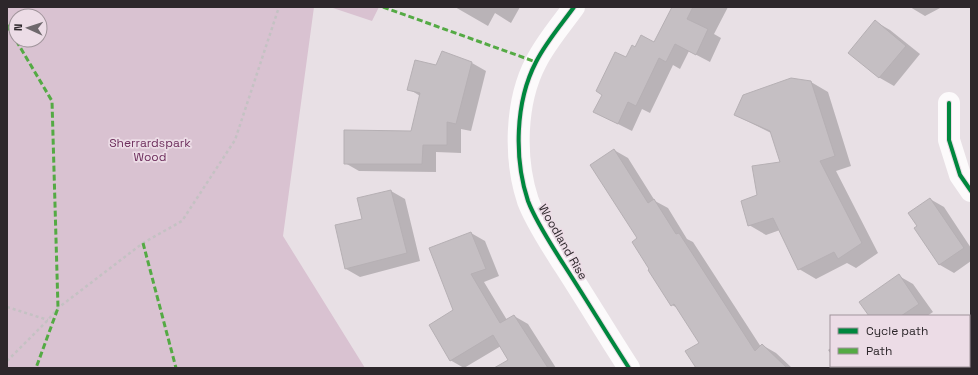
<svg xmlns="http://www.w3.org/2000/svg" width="978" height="375" font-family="'Space Grotesk',sans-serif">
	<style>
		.green { fill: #d9c2d1; fill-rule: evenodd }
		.shadow { fill: #0003 }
		.building { fill: #c5bfc3; stroke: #b6b0b4 }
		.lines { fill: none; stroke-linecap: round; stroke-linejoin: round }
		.path { stroke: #c4c2c3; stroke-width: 2.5; stroke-dasharray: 3 3; stroke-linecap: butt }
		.minor { stroke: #fcfafb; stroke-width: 22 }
		.quiet { stroke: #54aa44; stroke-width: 3; stroke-dasharray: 6 3; stroke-linecap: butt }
		.cycleway-casing { stroke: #ecdce6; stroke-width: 6 }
		.cycleway { stroke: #00873e; stroke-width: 4 }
		.labels { text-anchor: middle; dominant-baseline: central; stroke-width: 3.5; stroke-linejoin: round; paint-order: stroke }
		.park-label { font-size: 12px; fill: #6e2f5d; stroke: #ecdce6 }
		.street-label { font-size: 12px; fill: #2d272b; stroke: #ecdce6 }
	</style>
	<rect width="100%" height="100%" fill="#e8e0e5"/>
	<!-- green -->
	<path class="green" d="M 7,7 L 314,7 L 283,236 L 365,368 L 7,368 ZM 16,16 L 40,16 L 40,40 L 16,40 Z
		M 330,7 L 379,7 L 372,21 Z"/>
	<!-- shadow -->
	<path class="shadow" d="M 455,7 L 520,7 L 511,23 L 495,13 L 488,26 Z
		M 672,7 L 728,7 L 714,34 L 721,38 L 710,62 L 689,51 L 680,69 L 673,65 L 650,113 L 642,109 L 632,131 L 608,119 L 603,94 L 626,59 L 636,48 L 655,43 Z
		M 910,7 L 942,7 L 925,16 Z
		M 876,22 L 890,30 L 920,54 L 894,86 L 880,78 L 850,53 Z
		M 472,63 L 486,71 L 471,131 L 461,129 L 461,153 L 436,152 L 436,172 L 359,171 L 345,163 L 412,132 L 420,96 L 409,89 L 437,66 Z
		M 811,82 L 828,92 L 851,166 L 836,171 L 878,253 L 856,268 L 847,263 L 816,279 L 799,269 L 780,230 L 766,235 L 749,225 L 758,196 L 782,163 L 771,133 L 735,115 Z
		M 614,150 L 628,158 L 655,201 L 668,208 L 687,239 L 693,242 L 761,347 L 762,345 L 776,353 L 792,368 L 702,368 L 686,352 L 701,343 L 679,309 L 672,305 L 638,239 Z
		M 391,191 L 405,199 L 420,261 L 360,277 L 346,269 L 363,219 L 358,199 Z
		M 930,199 L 944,207 L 971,248 L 971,261 L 954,273 L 940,265 L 915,228 L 918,227 Z
		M 471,233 L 485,241 L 499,276 L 484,282 L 507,320 L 514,316 L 528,324 L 556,368 L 514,368 L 501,346 L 464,368 L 450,360 L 455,311 L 431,248 Z
		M 899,276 L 913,284 L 933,312 L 927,316 L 870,316 Z
		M 831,348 L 831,354 L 828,350 Z
		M 839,366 L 884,366 L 885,368 L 840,368 Z"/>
	<!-- building -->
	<path class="building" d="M 672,7 L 693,7 L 687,19 L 708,29 L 696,55 L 675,44 L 666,62 L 659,58 L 636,106 L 628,102 L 618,124 L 593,112 L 602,95 L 596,91 L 615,52 L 626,57 L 632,45 L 635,47 L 641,35 L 654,42 Z
		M 875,20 L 906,46 L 879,78 L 848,53 Z
		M 442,51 L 472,62 L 456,124 L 447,122 L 447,145 L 423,145 L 422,164 L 344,164 L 344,130 L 411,131 L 420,93 L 407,90 L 415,60 L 436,65 Z
		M 791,78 L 811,81 L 835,156 L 820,161 L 862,243 L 838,259 L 834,252 L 798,270 L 773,218 L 748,226 L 741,201 L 757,195 L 752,166 L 780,162 L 770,131 L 734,115 L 743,95 Z
		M 614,149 L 648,203 L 654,199 L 676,234 L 679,233 L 755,351 L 762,344 L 787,368 L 696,368 L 685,351 L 699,343 L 674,304 L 671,306 L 648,270 L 649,269 L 632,242 L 637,238 L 590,165 Z
		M 391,190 L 407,253 L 345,269 L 335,225 L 362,219 L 357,198 Z
		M 930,198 L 964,248 L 939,265 L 914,228 L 917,226 L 908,213 Z
		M 471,232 L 486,269 L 471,274 L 500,323 L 514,315 L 548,368 L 494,368 L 508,360 L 493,335 L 450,361 L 429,325 L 453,310 L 429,248 Z
		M 899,274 L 919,304 L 901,316 L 869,316 L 859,302 Z"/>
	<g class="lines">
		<!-- path -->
		<path class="path" d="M 7,307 L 48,320
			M 7,361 L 48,320 L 58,308 L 143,243 L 182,221 L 235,140 L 279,7"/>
		<!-- minor -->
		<path class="minor" d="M 574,7 C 561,25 546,42 536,62 C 515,102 514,159 528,201 C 536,222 552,246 564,265 C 586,299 607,334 629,368
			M 949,103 L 949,140 L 960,175 L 971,191"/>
		<!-- quiet -->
		<path class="quiet" d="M 383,7 L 536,62
			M 7,25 L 52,101 L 58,308 L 36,368
			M 143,243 L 176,368"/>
		<!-- cycleway casing -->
		<g class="cycleway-casing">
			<path id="cycleway" d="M 574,7 C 561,25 546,42 536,62 C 515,102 514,159 528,201 C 536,222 552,246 564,265 C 586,299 607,334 629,368
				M 949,103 L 949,140 L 960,175 L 971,191"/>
		</g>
		<!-- cycleway -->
		<use href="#cycleway" class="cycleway"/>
	</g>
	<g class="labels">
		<!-- park labels -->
		<g class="park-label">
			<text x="150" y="143">Sherrardspark<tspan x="150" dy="14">Wood</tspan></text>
		</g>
		<!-- street labels -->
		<g class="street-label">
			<text transform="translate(563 242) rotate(60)">Woodland Rise</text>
		</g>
	</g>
	<!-- border -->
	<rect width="978" height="375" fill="none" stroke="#2d272b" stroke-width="16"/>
	<!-- legend -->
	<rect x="830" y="315" width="140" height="52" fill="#ecdce6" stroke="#a0949b"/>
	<rect x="838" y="328" width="20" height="6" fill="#00873e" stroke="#a0949b"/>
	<text x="866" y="335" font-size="12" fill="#2d272b">Cycle path</text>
	<rect x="838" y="348" width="20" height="6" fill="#54aa44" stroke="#a0949b"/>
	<text x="866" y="355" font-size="12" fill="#2d272b">Path</text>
	<!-- north arrow -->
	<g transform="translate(28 28) rotate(273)"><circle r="19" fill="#ecdce6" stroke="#a0949b"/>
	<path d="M0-3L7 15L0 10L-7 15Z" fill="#6e686c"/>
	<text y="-6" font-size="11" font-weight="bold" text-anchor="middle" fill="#2d272b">N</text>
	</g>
</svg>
